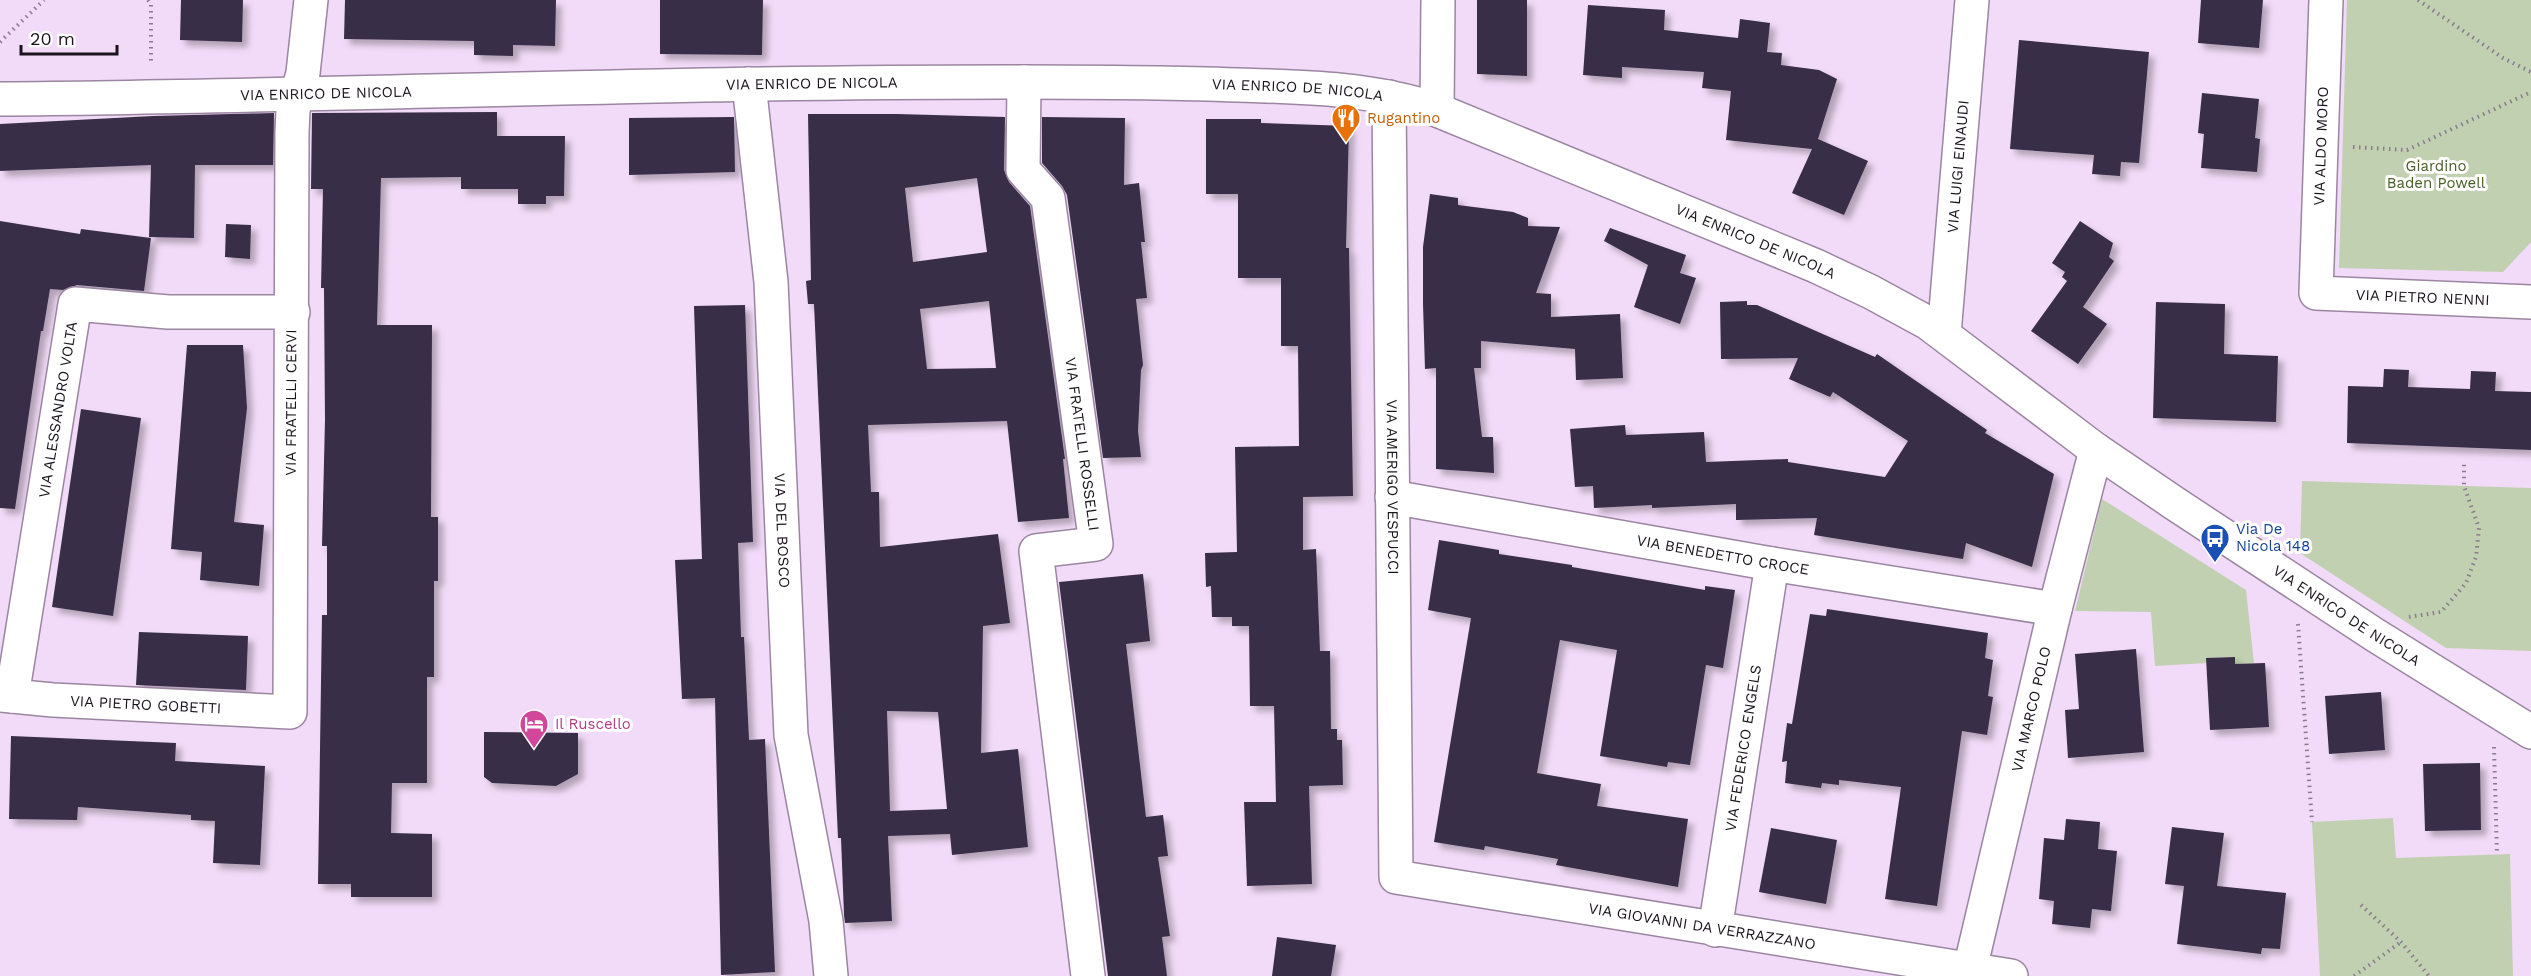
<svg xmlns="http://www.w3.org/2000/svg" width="2531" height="976" font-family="'Work Sans',sans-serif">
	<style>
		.green { fill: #c0d0b0 }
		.building { fill: #392e47; fill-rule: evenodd; filter: url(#shadow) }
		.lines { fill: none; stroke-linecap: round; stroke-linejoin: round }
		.street-casing { stroke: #9b86a1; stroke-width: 36 }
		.path { stroke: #8a7b8e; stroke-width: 4; stroke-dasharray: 1.5 4.5; stroke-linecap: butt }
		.street { stroke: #fff; stroke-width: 33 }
		.labels { text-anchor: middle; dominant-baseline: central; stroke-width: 6; stroke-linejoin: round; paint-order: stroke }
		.street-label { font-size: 15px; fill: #1b131d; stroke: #fff }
		.food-label { font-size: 15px; fill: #c56008; stroke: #fff; text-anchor: start }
		.park-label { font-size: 15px; fill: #486027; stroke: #fff }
		.transit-label { font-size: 15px; fill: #164399; stroke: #fff; text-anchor: start }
		.hotel-label { font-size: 15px; fill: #b23c85; stroke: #fff; text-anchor: start }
	</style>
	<defs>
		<filter id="shadow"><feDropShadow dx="5.5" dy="5.5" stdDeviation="3" flood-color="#0004"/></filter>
	</defs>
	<rect width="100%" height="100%" fill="#f2dbf8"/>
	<!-- green -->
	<path class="green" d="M 2347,0 L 2531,0 L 2531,242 L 2503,272 L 2339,268 Z
		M 2302,481 L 2531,488 L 2531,651 L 2446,648 L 2300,553 Z
		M 2102,499 L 2246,590 L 2254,663 L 2235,665 L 2234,657 L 2207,658 L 2207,663 L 2155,666 L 2151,612 L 2075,611 Z
		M 2393,818 L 2396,858 L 2510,854 L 2513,976 L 2320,976 L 2312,822 Z"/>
	<!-- building -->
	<path class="building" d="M 181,0 L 243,0 L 242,42 L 180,40 Z
		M 345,0 L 556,0 L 555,46 L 513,45 L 513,56 L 474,55 L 474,41 L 344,39 Z
		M 660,0 L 763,0 L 762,55 L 660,54 Z
		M 1477,0 L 1527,0 L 1527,76 L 1477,74 Z
		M 2201,0 L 2263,0 L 2259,48 L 2198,43 Z
		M 1588,5 L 1665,10 L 1664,30 L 1738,38 L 1740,19 L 1770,23 L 1767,52 L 1782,53 L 1781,65 L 1819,70 L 1837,79 L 1818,139 L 1868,161 L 1844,215 L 1792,193 L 1812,149 L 1726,140 L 1731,91 L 1702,88 L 1704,72 L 1622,67 L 1622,78 L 1583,75 Z
		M 2019,40 L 2149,52 L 2139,163 L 2121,162 L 2120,176 L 2092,174 L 2094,155 L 2010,149 Z
		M 2202,93 L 2259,99 L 2255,138 L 2260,139 L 2257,172 L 2201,168 L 2204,134 L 2198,133 Z
		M 497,112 L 497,136 L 565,136 L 564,196 L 546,196 L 546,204 L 518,204 L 518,189 L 461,189 L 461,177 L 381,178 L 377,325 L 432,325 L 431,517 L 438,517 L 438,581 L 434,581 L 434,677 L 427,677 L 427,783 L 392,783 L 391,833 L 432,834 L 432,897 L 351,897 L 351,884 L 318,884 L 322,615 L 327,615 L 327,546 L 322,546 L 325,420 L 324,288 L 321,288 L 323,189 L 311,189 L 312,113 Z
		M 274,113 L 273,165 L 195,165 L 194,238 L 149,237 L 151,165 L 0,171 L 0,124 L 153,116 Z
		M 808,114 L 897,114 L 1005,117 L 1004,170 L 1009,182 L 1030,206 L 1065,459 L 1063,459 L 1069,518 L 1018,522 L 1007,421 L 868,425 L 871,492 L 879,492 L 880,547 L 998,534 L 1010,623 L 983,626 L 981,753 L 1018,749 L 1028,847 L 952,855 L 950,834 L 888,836 L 892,921 L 845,923 L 844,915 L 841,838 L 838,838 L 814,304 L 808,304 L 806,281 L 811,280 ZM 977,178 L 987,252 L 913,262 L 905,188 ZM 989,301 L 996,368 L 927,369 L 920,309 ZM 887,711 L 938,712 L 947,809 L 890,811 Z
		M 734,117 L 735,172 L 629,175 L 629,118 Z
		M 1042,117 L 1125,118 L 1124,185 L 1139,183 L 1145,242 L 1141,242 L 1147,298 L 1136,299 L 1143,365 L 1141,370 L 1138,431 L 1141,457 L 1103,458 L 1067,195 L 1062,186 L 1042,163 Z
		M 1206,119 L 1261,119 L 1261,123 L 1349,126 L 1346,248 L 1349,248 L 1353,496 L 1303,497 L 1303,550 L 1316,549 L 1320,651 L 1330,651 L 1331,729 L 1337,729 L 1337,740 L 1342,740 L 1343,785 L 1309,786 L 1312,884 L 1247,886 L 1244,802 L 1276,802 L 1274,706 L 1250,706 L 1249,626 L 1232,626 L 1232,617 L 1212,617 L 1211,586 L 1206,587 L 1205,553 L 1237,552 L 1235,447 L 1299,446 L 1298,346 L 1281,346 L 1281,278 L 1238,278 L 1238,194 L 1206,194 Z
		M 1430,194 L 1458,198 L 1458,205 L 1513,212 L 1528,218 L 1528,226 L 1560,227 L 1536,293 L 1551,294 L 1551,317 L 1620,314 L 1623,378 L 1576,380 L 1575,349 L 1481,341 L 1481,368 L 1474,368 L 1482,437 L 1493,437 L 1494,473 L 1436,469 L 1436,368 L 1425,369 L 1423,304 L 1423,247 Z
		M 0,221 L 80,234 L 81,229 L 151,238 L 144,291 L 77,285 L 63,290 L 50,289 L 43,331 L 41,331 L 15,509 L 0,508 Z
		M 2080,221 L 2113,243 L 2109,257 L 2114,261 L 2083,307 L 2107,324 L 2078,364 L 2031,331 L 2067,281 L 2062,277 L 2065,272 L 2052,263 Z
		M 226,224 L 251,225 L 250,259 L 225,257 Z
		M 1610,228 L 1686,255 L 1680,273 L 1696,278 L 1680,324 L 1634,307 L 1648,265 L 1604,241 Z
		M 1747,301 L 1747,305 L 1757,305 L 1875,357 L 1877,354 L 1987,430 L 1985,433 L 2054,474 L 2032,567 L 1966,543 L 1963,559 L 1814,535 L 1817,518 L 1736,520 L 1736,504 L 1652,508 L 1652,505 L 1594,508 L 1593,486 L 1575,487 L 1570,429 L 1625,425 L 1626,435 L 1704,432 L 1706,462 L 1788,459 L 1788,462 L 1885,477 L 1908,441 L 1833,392 L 1830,397 L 1789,379 L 1798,358 L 1721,359 L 1720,302 Z
		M 2156,302 L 2225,304 L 2224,354 L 2278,356 L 2276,422 L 2153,418 Z
		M 745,305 L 753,542 L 738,543 L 741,637 L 744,637 L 749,740 L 765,739 L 775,972 L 721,975 L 715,698 L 682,699 L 675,560 L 702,559 L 694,306 Z
		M 187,345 L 243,345 L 247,408 L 234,522 L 264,525 L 259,586 L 200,580 L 202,552 L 171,549 Z
		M 2384,369 L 2409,370 L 2408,387 L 2470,389 L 2471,371 L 2496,372 L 2495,391 L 2531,392 L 2531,450 L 2347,443 L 2348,386 L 2383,387 Z
		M 81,409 L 141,418 L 113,616 L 52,607 Z
		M 1439,540 L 1499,550 L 1499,554 L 1572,565 L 1572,567 L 1705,590 L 1705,586 L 1735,590 L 1723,668 L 1706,665 L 1690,765 L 1668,762 L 1667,767 L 1600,756 L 1617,650 L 1560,640 L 1559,645 L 1537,773 L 1601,784 L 1597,806 L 1688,819 L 1678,887 L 1556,865 L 1558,859 L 1485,846 L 1484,850 L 1434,842 L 1471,618 L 1428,610 Z
		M 1143,574 L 1150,641 L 1126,644 L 1146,817 L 1163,815 L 1168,856 L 1158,857 L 1170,936 L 1162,937 L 1167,976 L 1108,976 L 1059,582 Z
		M 1827,609 L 1988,633 L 1985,658 L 1993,660 L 1988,696 L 1993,697 L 1987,735 L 1962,731 L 1937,906 L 1885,899 L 1901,787 L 1839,780 L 1839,785 L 1822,783 L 1821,788 L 1785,783 L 1787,761 L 1782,762 L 1787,723 L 1792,724 L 1810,614 L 1826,616 Z
		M 139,632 L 248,636 L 246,690 L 136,685 Z
		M 2136,649 L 2144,752 L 2068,758 L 2065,710 L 2079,709 L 2075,654 Z
		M 2235,657 L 2235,664 L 2265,663 L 2269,727 L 2210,730 L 2206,658 Z
		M 2381,692 L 2385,750 L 2329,754 L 2325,696 Z
		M 484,732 L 578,733 L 578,774 L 556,786 L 492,783 L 484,777 Z
		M 11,736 L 176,743 L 175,761 L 265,766 L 260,865 L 213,863 L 215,821 L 191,820 L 191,815 L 78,807 L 77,820 L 9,819 Z
		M 2480,763 L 2481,830 L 2425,831 L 2423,764 Z
		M 2066,819 L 2100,822 L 2098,849 L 2117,851 L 2111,911 L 2092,909 L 2090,928 L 2052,924 L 2054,901 L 2039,899 L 2044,838 L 2064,840 Z
		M 2172,827 L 2224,833 L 2217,886 L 2286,893 L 2280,949 L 2262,948 L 2261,954 L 2177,944 L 2184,886 L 2165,884 Z
		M 1771,828 L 1837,840 L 1826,904 L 1759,892 Z
		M 1277,937 L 1336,945 L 1331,976 L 1272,976 Z"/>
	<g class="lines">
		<!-- street casing -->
		<g class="street-casing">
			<g id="street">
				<path id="s1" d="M 2326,0 L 2316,293 L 2531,302"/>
				<path id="s2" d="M 1024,82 L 1023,170 L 1048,198 L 1096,544 L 1036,551 L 1088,976"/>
				<path id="s3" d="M 749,84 L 771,282 L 791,735 L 826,921 L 831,976"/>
				<path id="s4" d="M 1389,97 L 1396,877 L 2011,976"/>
				<path id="s5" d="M 0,99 C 335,96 670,82 1005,82 C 1083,82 1159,82 1237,85 C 1304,87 1372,88 1437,110 L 1816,266 L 1871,292 L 1928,323 L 2096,450 L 2174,503 L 2375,635 L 2531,732"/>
				<path d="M 1437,110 L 1438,0"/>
				<path id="s6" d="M 1944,334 L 1972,0"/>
				<path id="s7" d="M 1392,497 L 1772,564 L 2055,609"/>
				<path id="s8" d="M 0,695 L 53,700 L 290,712 L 292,132 L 293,110 L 303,73 L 311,0"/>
				<path id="s9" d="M 12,696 L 75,304 L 168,312 L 293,312"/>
				<path id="s10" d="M 1715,930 L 1772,564"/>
				<path id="s11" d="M 1970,969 L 2055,609 L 2096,450"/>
			</g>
		</g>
		<!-- path -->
		<path class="path" d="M 148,0 L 151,4 L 151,64
			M 2418,0 L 2503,58 L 2531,72
			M 0,42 L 44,0
			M 2353,147 L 2407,150 L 2531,92
			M 2409,617 L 2441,612 L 2466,583 L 2476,557 L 2479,528 L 2464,486 L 2464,464
			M 2298,624 L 2312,822
			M 2494,747 L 2497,854
			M 2361,905 L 2401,942 L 2429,976
			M 2354,976 L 2401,942"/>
		<!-- street -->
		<use href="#street" class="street"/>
	</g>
	<!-- icons -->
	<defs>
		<g id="restaurant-pin" transform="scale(1.5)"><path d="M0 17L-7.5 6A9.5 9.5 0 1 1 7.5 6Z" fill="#e8710a" stroke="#fff"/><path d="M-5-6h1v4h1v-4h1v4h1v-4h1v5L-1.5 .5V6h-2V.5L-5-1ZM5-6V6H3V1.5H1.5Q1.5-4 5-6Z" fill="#fff"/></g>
		<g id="bus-pin" transform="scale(1.5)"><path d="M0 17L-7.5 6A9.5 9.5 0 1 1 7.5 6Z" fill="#1a4fb4" stroke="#fff"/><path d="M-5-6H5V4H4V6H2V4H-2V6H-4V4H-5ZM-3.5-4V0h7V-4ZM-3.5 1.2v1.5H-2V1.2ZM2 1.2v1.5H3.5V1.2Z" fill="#fff"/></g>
		<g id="hotel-pin" transform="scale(1.5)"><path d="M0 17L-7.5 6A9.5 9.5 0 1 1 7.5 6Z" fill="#d1479c" stroke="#fff"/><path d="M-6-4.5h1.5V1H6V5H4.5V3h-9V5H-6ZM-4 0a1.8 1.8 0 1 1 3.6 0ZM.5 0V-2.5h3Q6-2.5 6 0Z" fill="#fff"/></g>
	</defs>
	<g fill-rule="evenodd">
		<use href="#restaurant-pin" x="1346" y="118"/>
		<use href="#bus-pin" x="2215" y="538"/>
		<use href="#hotel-pin" x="534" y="724"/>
	</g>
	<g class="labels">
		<!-- street labels -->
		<g class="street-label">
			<text stroke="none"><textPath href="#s5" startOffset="812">VIA ENRICO DE NICOLA</textPath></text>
			<text stroke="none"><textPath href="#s5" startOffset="1298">VIA ENRICO DE NICOLA</textPath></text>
			<text stroke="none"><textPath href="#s5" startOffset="326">VIA ENRICO DE NICOLA</textPath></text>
			<text transform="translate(2321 146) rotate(-88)">VIA ALDO MORO</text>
			<text stroke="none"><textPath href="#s6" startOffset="168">VIA LUIGI EINAUDI</textPath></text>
			<text stroke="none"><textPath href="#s5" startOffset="1784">VIA ENRICO DE NICOLA</textPath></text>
			<text stroke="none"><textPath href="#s1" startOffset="400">VIA PIETRO NENNI</textPath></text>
			<text stroke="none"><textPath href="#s8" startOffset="600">VIA FRATELLI CERVI</textPath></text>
			<text stroke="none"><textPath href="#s9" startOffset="290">VIA ALESSANDRO VOLTA</textPath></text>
			<text stroke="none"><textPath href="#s2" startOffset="374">VIA FRATELLI ROSSELLI</textPath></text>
			<text stroke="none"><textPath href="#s4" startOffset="390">VIA AMERIGO VESPUCCI</textPath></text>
			<text stroke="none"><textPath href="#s3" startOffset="448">VIA DEL BOSCO</textPath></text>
			<text stroke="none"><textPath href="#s7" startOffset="336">VIA BENEDETTO CROCE</textPath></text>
			<text stroke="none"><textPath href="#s5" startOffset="2486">VIA ENRICO DE NICOLA</textPath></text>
			<text stroke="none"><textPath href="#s8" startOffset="146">VIA PIETRO GOBETTI</textPath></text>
			<text stroke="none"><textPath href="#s11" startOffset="267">VIA MARCO POLO</textPath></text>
			<text stroke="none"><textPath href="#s10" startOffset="184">VIA FEDERICO ENGELS</textPath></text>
			<text stroke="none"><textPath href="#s4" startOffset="1090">VIA GIOVANNI DA VERRAZZANO</textPath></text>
		</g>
		<!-- food labels -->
		<g class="food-label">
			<text x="1367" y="118">Rugantino</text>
		</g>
		<!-- park labels -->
		<g class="park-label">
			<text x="2436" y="166">Giardino<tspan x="2436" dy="17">Baden Powell</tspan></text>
		</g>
		<!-- transit labels -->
		<g class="transit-label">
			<text x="2236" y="529">Via De<tspan x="2236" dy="17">Nicola 148</tspan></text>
		</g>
		<!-- hotel labels -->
		<g class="hotel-label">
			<text x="555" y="724">Il Ruscello</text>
		</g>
	</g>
	<!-- scale -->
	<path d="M21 45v9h96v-9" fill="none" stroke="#1b131d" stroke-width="3"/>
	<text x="30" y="45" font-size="18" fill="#1b131d" stroke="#ffffff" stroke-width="4.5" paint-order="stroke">20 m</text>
</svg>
